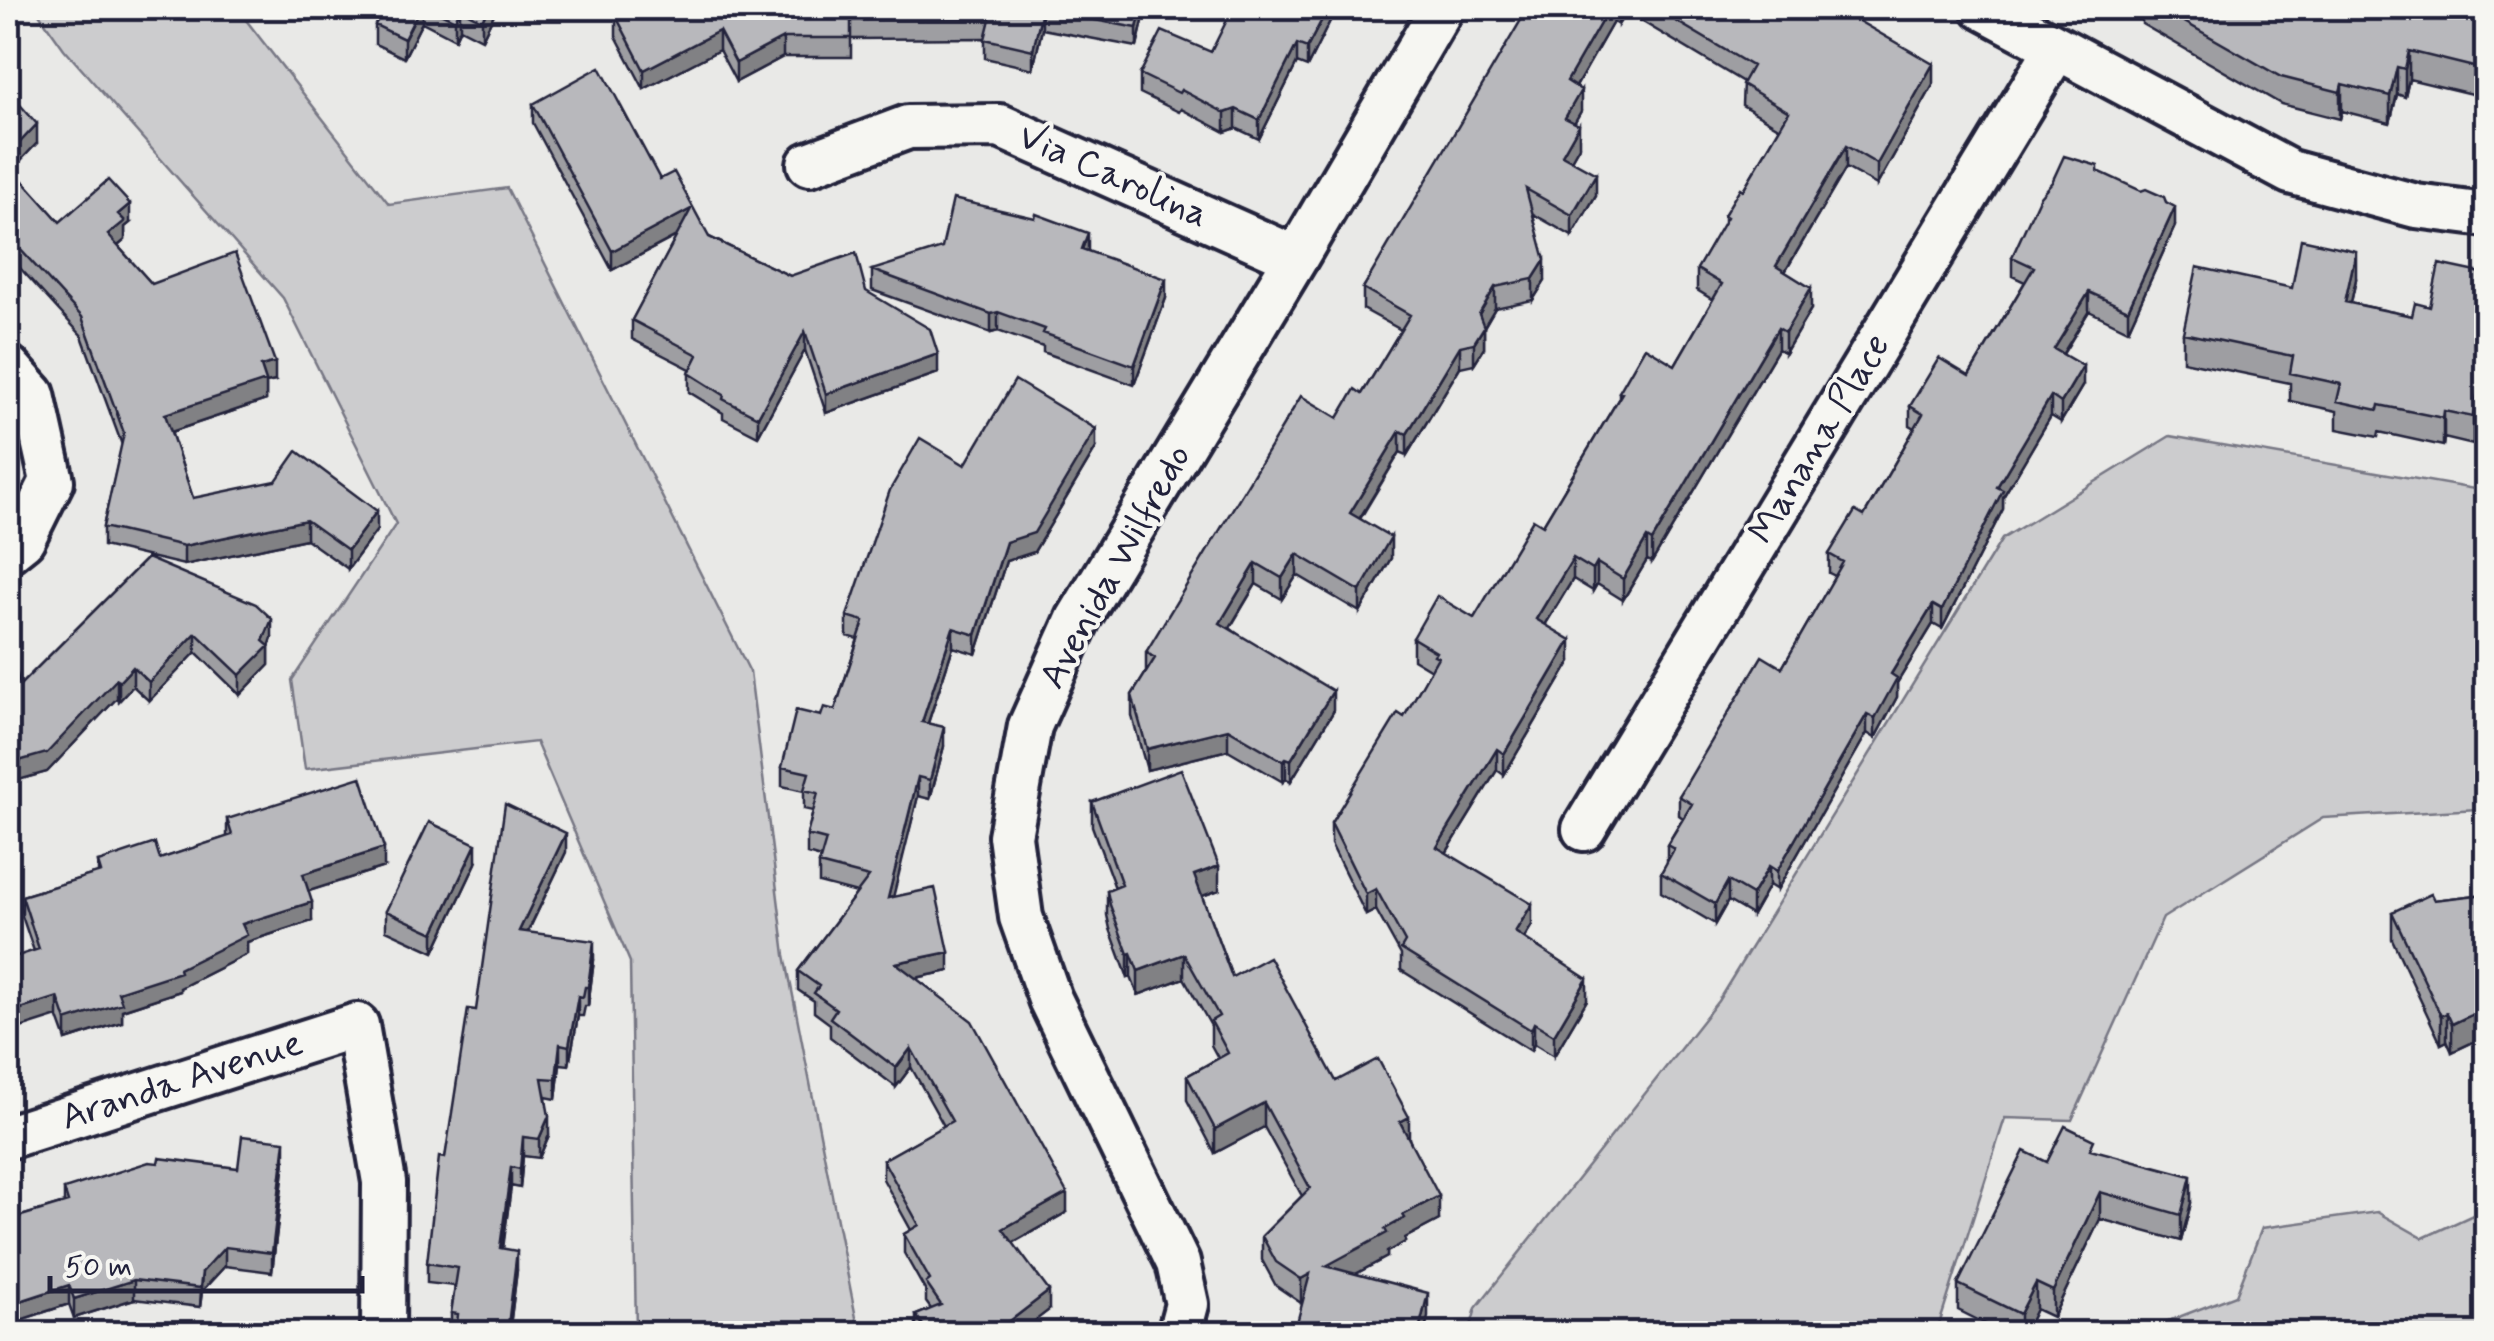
<svg xmlns="http://www.w3.org/2000/svg" width="2494" height="1341" font-family="Mynerve,sans-serif">
	<style>
		.green { fill: #ccccce; stroke: #777784; stroke-width: 2.5 }
		.lines { fill: none; stroke-linecap: round; stroke-linejoin: round }
		.street-casing { stroke: #22223b; stroke-width: 50 }
		.street { stroke: #f6f6f2; stroke-width: 42 }
		.wall { fill: #9e9ea2; stroke: #22223b; stroke-width: 2.5 }
		.shaded-wall { fill: #818184; stroke: #22223b; stroke-width: 2.5 }
		.building { fill: #b8b8bc; stroke: #22223b; stroke-width: 2.5 }
		.labels { text-anchor: middle; dominant-baseline: central; stroke-width: 8; stroke-linejoin: round; paint-order: stroke }
		.street-label { font-size: 38px; fill: #22223b; stroke: #f6f6f2 }
	</style>
	<rect width="100%" height="100%" fill="#e9e9e7"/>
	<filter id="ink" filterUnits="userSpaceOnUse"><feTurbulence type="fractalNoise" baseFrequency=".01" numOctaves="2"/><feDisplacementMap in="SourceGraphic" scale="20" xChannelSelector="R" yChannelSelector="G"/><feConvolveMatrix kernelMatrix="1 2 1 2 8 2 1 2 1" color-interpolation-filters="sRGB"/></filter>
	<g filter="url(#ink)">
		<!-- green -->
		<path class="green" d="M 35,8 L 240,8 L 246,20 L 389,204 L 507,188 L 750,672 L 785,955 L 859,1333 L 636,1333 L 630,962 L 536,742 L 305,769 L 292,680 L 396,524 L 283,298 L 64,49 Z
			M 2170,436 L 2486,491 L 2486,816 L 2478,809 L 2323,818 L 2163,918 L 2072,1120 L 2005,1118 L 1937,1331 L 1940,1333 L 1469,1333 L 1476,1308 L 1718,1001 L 2002,539 Z
			M 2486,1209 L 2486,1333 L 2148,1333 L 2150,1328 L 2236,1295 L 2262,1228 L 2377,1212 L 2423,1238 Z"/>
		<g class="lines">
			<!-- street casing -->
			<g class="street-casing">
				<path id="street" d="M 1983,8 L 2290,172 L 2416,206 L 2486,215
					M 809,164 L 908,127 L 1000,126 L 1296,258
					M 8,367 L 33,395 L 52,481 L 23,539 L 8,551
					M 1584,829 L 2056,49
					M 8,1137 L 357,1025 L 384,1182 L 383,1334
					M 1179,1334 L 1187,1304 L 1178,1263 L 1050,999 L 1021,917 L 1010,836 L 1030,726 L 1078,619 L 1296,258 L 1442,8"/>
			</g>
			<!-- street -->
			<use href="#street" class="street"/>
		</g>
		<!-- wall -->
		<path class="wall" d="M 384,8 L 496,8 L 496,10 L 482,39 L 460,28 L 455,39 L 422,22 L 404,58 L 375,44 L 375,25 Z
			M 1146,8 L 1137,47 L 1042,29 L 1033,69 L 985,58 L 985,38 L 851,39 L 851,57 L 783,57 L 736,82 L 719,50 L 644,89 L 616,36 L 616,16 L 780,16 Z
			M 1332,8 L 1332,17 L 1307,67 L 1297,63 L 1259,139 L 1236,128 L 1225,132 L 1181,109 L 1179,112 L 1140,93 L 1140,74 L 1211,52 Z
			M 1548,8 L 1836,8 L 1933,85 L 1877,185 L 1846,168 L 1785,272 L 1811,309 L 1785,353 L 1778,349 L 1652,562 L 1647,560 L 1623,600 L 1597,584 L 1593,591 L 1573,579 L 1545,625 L 1571,661 L 1504,775 L 1497,770 L 1446,853 L 1532,925 L 1524,938 L 1587,1000 L 1554,1056 L 1534,1044 L 1531,1051 L 1401,970 L 1401,955 L 1376,910 L 1366,915 L 1331,844 L 1331,823 L 1404,717 L 1431,670 L 1413,659 L 1413,638 L 1474,618 L 1543,525 L 1619,398 L 1619,392 L 1675,365 L 1713,300 L 1697,290 L 1697,269 L 1724,224 L 1724,215 L 1743,190 L 1780,128 L 1742,105 L 1743,82 L 1626,12 L 1618,25 L 1613,22 L 1576,87 L 1581,111 L 1574,123 L 1579,146 L 1571,160 L 1596,195 L 1572,236 L 1533,214 L 1545,281 L 1533,300 L 1495,308 L 1484,327 L 1484,348 L 1474,364 L 1460,367 L 1407,455 L 1400,452 L 1360,519 L 1391,558 L 1360,612 L 1297,575 L 1282,599 L 1256,584 L 1230,628 L 1333,712 L 1291,781 L 1286,779 L 1283,782 L 1228,750 L 1147,770 L 1132,716 L 1132,695 L 1146,673 L 1146,652 L 1338,418 L 1362,394 L 1401,330 L 1363,309 L 1363,288 Z
			M 2129,8 L 2433,8 L 2486,20 L 2486,137 L 2479,137 L 2480,96 L 2409,79 L 2405,97 L 2397,94 L 2390,123 L 2342,111 L 2340,119 L 2281,104 L 2142,24 L 2142,15 Z
			M 8,91 L 37,143 L 12,169 L 60,222 L 130,223 L 125,227 L 125,240 L 118,246 L 152,284 L 275,381 L 266,383 L 266,400 L 171,432 L 193,498 L 377,530 L 348,569 L 306,539 L 184,565 L 103,546 L 103,527 L 122,445 L 82,336 L 9,256 L 8,257 Z
			M 533,104 L 660,179 L 709,237 L 790,276 L 866,291 L 938,373 L 826,413 L 805,350 L 758,436 L 723,418 L 723,413 L 689,392 L 689,373 L 690,369 L 632,339 L 632,320 L 677,236 L 612,270 L 533,123 Z
			M 2098,171 L 2175,226 L 2128,330 L 2089,311 L 2063,354 L 2083,385 L 2061,422 L 2051,416 L 2003,497 L 2003,509 L 1942,629 L 1933,624 L 1897,683 L 1897,697 L 1875,738 L 1867,733 L 1777,890 L 1769,885 L 1752,915 L 1728,901 L 1715,924 L 1661,892 L 1661,873 L 1667,863 L 1667,845 L 1683,818 L 1679,815 L 1679,796 L 1782,668 L 1835,576 L 1829,573 L 1829,554 L 1864,516 L 1915,428 L 1910,425 L 1910,406 L 1969,376 L 2025,282 L 2012,276 L 2012,257 Z
			M 1088,251 L 1166,298 L 1134,385 L 1043,352 L 1043,347 L 998,331 L 991,333 L 872,290 L 872,270 Z
			M 2486,274 L 2473,445 L 2444,438 L 2443,446 L 2379,432 L 2378,437 L 2337,429 L 2337,411 L 2290,401 L 2290,383 L 2183,361 L 2183,333 L 2292,288 L 2356,279 L 2351,303 L 2412,316 Z
			M 1096,448 L 1034,552 L 1006,561 L 976,654 L 953,647 L 928,723 L 944,746 L 930,799 L 918,796 L 892,897 L 949,971 L 916,978 L 1067,1212 L 1013,1243 L 1049,1310 L 1026,1327 L 1067,1334 L 916,1334 L 916,1315 L 931,1309 L 926,1302 L 926,1292 L 904,1253 L 904,1234 L 911,1230 L 883,1179 L 883,1160 L 944,1126 L 911,1067 L 896,1087 L 830,1037 L 830,1024 L 814,1012 L 814,1001 L 798,990 L 798,971 L 857,893 L 819,883 L 819,864 L 821,858 L 807,854 L 807,835 L 813,811 L 804,809 L 804,791 L 782,786 L 782,767 L 821,716 L 835,710 L 858,639 L 847,636 L 847,616 L 965,465 Z
			M 147,558 L 272,638 L 269,647 L 269,665 L 240,695 L 196,652 L 149,701 L 133,686 L 119,701 L 117,698 L 47,772 L 12,781 L 12,801 L 8,802 L 20,685 Z
			M 1092,802 L 1219,890 L 1202,896 L 1232,977 L 1336,1081 L 1409,1139 L 1439,1220 L 1405,1238 L 1405,1242 L 1387,1252 L 1387,1257 L 1355,1274 L 1428,1317 L 1301,1303 L 1276,1286 L 1262,1260 L 1262,1236 L 1302,1196 L 1264,1127 L 1215,1153 L 1187,1100 L 1187,1076 L 1218,1058 L 1211,1045 L 1211,1026 L 1184,978 L 1138,995 L 1131,977 L 1128,978 L 1110,929 L 1107,915 L 1107,891 L 1115,888 L 1092,826 Z
			M 227,819 L 384,867 L 308,891 L 312,921 L 247,942 L 247,954 L 180,988 L 180,991 L 122,1010 L 122,1022 L 66,1040 L 34,951 L 22,916 L 22,896 L 98,873 L 98,862 L 160,859 L 227,837 Z
			M 566,852 L 528,932 L 594,960 L 588,1006 L 585,1006 L 583,1016 L 578,1016 L 569,1065 L 560,1064 L 556,1099 L 546,1097 L 549,1135 L 539,1158 L 523,1156 L 520,1188 L 511,1186 L 503,1249 L 517,1270 L 509,1334 L 456,1334 L 451,1332 L 451,1313 L 455,1286 L 427,1283 L 427,1263 L 445,1158 L 476,1010 Z
			M 476,863 L 434,952 L 386,930 L 386,911 Z
			M 2486,894 L 2486,1036 L 2452,1052 L 2447,1041 L 2441,1044 L 2392,939 L 2392,912 L 2434,900 Z
			M 2094,1150 L 2191,1203 L 2181,1241 L 2100,1219 L 2053,1317 L 2036,1309 L 2024,1334 L 2006,1334 L 1958,1310 L 1958,1284 L 2047,1162 Z
			M 285,1160 L 272,1272 L 225,1266 L 202,1291 L 200,1307 L 134,1299 L 74,1318 L 69,1304 L 8,1324 L 8,1220 L 64,1203 L 64,1189 L 238,1168 Z"/>
		<!-- shaded-wall -->
		<path class="shaded-wall" d="M 420,8 L 422,8 L 422,22 L 404,58 L 404,39 Z
			M 488,8 L 496,8 L 496,10 L 482,39 L 482,20 Z
			M 1142,8 L 1146,8 L 1137,47 L 1137,28 Z
			M 1328,8 L 1332,8 L 1332,17 L 1307,67 L 1307,48 Z
			M 1609,8 L 1613,8 L 1613,22 L 1567,102 L 1567,81 Z
			M 1618,8 L 1626,8 L 1626,12 L 1618,25 Z
			M 460,9 L 460,28 L 455,39 L 455,20 Z
			M 1042,10 L 1042,29 L 1033,69 L 1033,50 Z
			M 719,31 L 719,50 L 644,89 L 644,70 Z
			M 783,38 L 783,57 L 736,82 L 736,63 Z
			M 1297,44 L 1297,63 L 1259,139 L 1259,120 Z
			M 2409,51 L 2409,79 L 2405,97 L 2405,69 Z
			M 1933,64 L 1933,85 L 1877,185 L 1877,164 Z
			M 2397,67 L 2397,94 L 2390,123 L 2390,96 Z
			M 2342,84 L 2342,111 L 2340,119 L 2340,92 Z
			M 1581,90 L 1581,111 L 1565,139 L 1565,118 Z
			M 1236,109 L 1236,128 L 1225,132 L 1225,113 Z
			M 37,124 L 37,143 L 8,174 L 8,155 Z
			M 1579,125 L 1579,146 L 1562,176 L 1562,155 Z
			M 1846,146 L 1846,168 L 1776,287 L 1776,266 Z
			M 1596,174 L 1596,195 L 1572,236 L 1572,215 Z
			M 130,204 L 130,223 L 125,227 L 125,240 L 108,254 L 108,235 L 118,214 Z
			M 2175,207 L 2175,226 L 2128,330 L 2128,310 Z
			M 691,209 L 691,228 L 612,270 L 612,251 Z
			M 1088,233 L 1088,252 L 1082,249 Z
			M 2356,251 L 2356,279 L 2345,330 L 2345,302 Z
			M 1545,260 L 1545,281 L 1533,300 L 1533,279 Z
			M 1166,279 L 1166,298 L 1134,385 L 1134,366 Z
			M 1495,287 L 1495,308 L 1479,335 L 1479,314 Z
			M 1811,288 L 1811,309 L 1785,353 L 1785,332 Z
			M 2089,292 L 2089,311 L 2054,368 L 2054,349 Z
			M 998,312 L 998,331 L 991,333 L 991,314 Z
			M 1484,327 L 1484,348 L 1474,364 L 1474,343 Z
			M 1778,328 L 1778,349 L 1652,562 L 1652,541 Z
			M 805,331 L 805,350 L 758,436 L 758,417 Z
			M 1460,346 L 1460,367 L 1407,455 L 1407,434 Z
			M 2486,350 L 2486,378 L 2473,445 L 2473,417 Z
			M 938,354 L 938,373 L 826,413 L 826,394 Z
			M 275,362 L 275,381 L 266,383 L 266,400 L 165,434 L 165,414 L 261,366 Z
			M 2083,366 L 2083,385 L 2061,422 L 2061,403 Z
			M 2051,396 L 2051,416 L 2003,497 L 2003,509 L 1942,629 L 1942,610 L 1997,487 Z
			M 2444,411 L 2444,438 L 2443,446 L 2443,418 Z
			M 1096,429 L 1096,448 L 1034,552 L 1006,561 L 976,654 L 976,635 L 1006,542 Z
			M 1400,431 L 1400,452 L 1350,534 L 1350,513 Z
			M 377,511 L 377,530 L 348,569 L 348,550 Z
			M 306,520 L 306,539 L 184,565 L 184,546 Z
			M 1391,537 L 1391,558 L 1360,612 L 1360,591 Z
			M 1647,538 L 1647,560 L 1623,600 L 1623,579 Z
			M 1297,554 L 1297,575 L 1282,599 L 1282,578 Z
			M 1573,558 L 1573,579 L 1536,640 L 1536,619 Z
			M 1256,563 L 1256,584 L 1220,644 L 1220,623 Z
			M 1597,563 L 1597,584 L 1593,591 L 1593,570 Z
			M 1933,605 L 1933,624 L 1897,683 L 1897,697 L 1875,738 L 1875,718 L 1891,674 Z
			M 272,619 L 272,638 L 269,647 L 269,665 L 240,695 L 240,675 L 263,641 Z
			M 953,628 L 953,647 L 922,741 L 922,722 Z
			M 196,633 L 196,652 L 149,701 L 149,682 Z
			M 1571,640 L 1571,661 L 1504,775 L 1504,754 Z
			M 133,667 L 133,686 L 119,701 L 119,682 Z
			M 117,679 L 117,698 L 47,772 L 8,783 L 8,764 Z
			M 1333,691 L 1333,712 L 1291,781 L 1291,760 Z
			M 1867,714 L 1867,733 L 1777,890 L 1777,871 Z
			M 944,727 L 944,746 L 930,799 L 930,780 Z
			M 1228,729 L 1228,750 L 1147,770 L 1147,749 Z
			M 1497,749 L 1497,770 L 1437,868 L 1437,847 Z
			M 1286,758 L 1286,779 L 1283,782 L 1283,761 Z
			M 918,777 L 918,796 L 888,918 L 888,898 Z
			M 12,782 L 12,801 L 8,802 L 8,783 Z
			M 566,833 L 566,852 L 519,950 L 519,931 Z
			M 476,844 L 476,863 L 434,952 L 434,933 Z
			M 384,848 L 384,867 L 303,893 L 303,874 Z
			M 1219,866 L 1219,890 L 1194,899 L 1194,875 Z
			M 1769,866 L 1769,885 L 1752,915 L 1752,895 Z
			M 1728,881 L 1728,901 L 1715,924 L 1715,904 Z
			M 1376,889 L 1376,910 L 1366,915 L 1366,894 Z
			M 312,902 L 312,921 L 247,942 L 247,954 L 180,988 L 180,991 L 122,1010 L 122,1022 L 66,1040 L 66,1021 L 118,992 L 179,969 L 242,924 Z
			M 1532,904 L 1532,925 L 1515,953 L 1515,932 Z
			M 594,941 L 594,960 L 588,1006 L 588,987 Z
			M 949,952 L 949,971 L 896,982 L 896,963 Z
			M 1131,953 L 1131,977 L 1128,978 L 1128,954 Z
			M 1184,954 L 1184,978 L 1138,995 L 1138,971 Z
			M 1587,979 L 1587,1000 L 1554,1056 L 1554,1035 Z
			M 578,996 L 578,1016 L 569,1065 L 569,1046 Z
			M 58,997 L 58,1016 L 8,1032 L 8,1013 Z
			M 2486,1008 L 2486,1036 L 2452,1052 L 2452,1024 Z
			M 2447,1013 L 2447,1041 L 2441,1044 L 2441,1016 Z
			M 1534,1023 L 1534,1044 L 1531,1051 L 1531,1030 Z
			M 560,1044 L 560,1064 L 556,1099 L 556,1079 Z
			M 911,1048 L 911,1067 L 896,1087 L 896,1068 Z
			M 1264,1103 L 1264,1127 L 1215,1153 L 1215,1129 Z
			M 549,1116 L 549,1135 L 539,1158 L 539,1139 Z
			M 1409,1117 L 1409,1141 L 1400,1122 Z
			M 523,1137 L 523,1156 L 520,1188 L 520,1169 Z
			M 285,1141 L 285,1160 L 272,1272 L 272,1253 Z
			M 511,1167 L 511,1186 L 500,1267 L 500,1248 Z
			M 2191,1176 L 2191,1203 L 2181,1241 L 2181,1215 Z
			M 2100,1192 L 2100,1219 L 2053,1317 L 2053,1291 Z
			M 1067,1193 L 1067,1212 L 1003,1248 L 1003,1229 Z
			M 1439,1196 L 1439,1220 L 1405,1238 L 1405,1242 L 1387,1252 L 1387,1257 L 1326,1290 L 1326,1266 L 1385,1229 L 1403,1215 Z
			M 225,1247 L 225,1266 L 202,1291 L 200,1307 L 202,1272 Z
			M 517,1251 L 517,1270 L 509,1334 L 507,1334 Z
			M 1310,1274 L 1310,1298 L 1301,1303 L 1301,1279 Z
			M 134,1280 L 134,1299 L 74,1318 L 74,1299 Z
			M 2036,1283 L 2036,1309 L 2024,1334 L 2020,1334 L 2020,1314 Z
			M 69,1285 L 69,1304 L 8,1324 L 8,1305 Z
			M 1049,1291 L 1049,1310 L 1018,1334 L 1006,1324 Z
			M 1428,1293 L 1428,1317 L 1424,1334 L 1418,1334 Z"/>
		<!-- building -->
		<path class="building" d="M 384,8 L 420,8 L 404,39 L 375,25 Z
			M 430,8 L 488,8 L 482,20 L 460,9 L 455,20 Z
			M 633,8 L 776,8 L 780,16 L 780,8 L 1142,8 L 1137,28 L 1042,10 L 1033,50 L 985,39 L 990,19 L 851,20 L 851,38 L 783,38 L 736,63 L 719,31 L 644,70 L 616,16 Z
			M 1233,8 L 1328,8 L 1307,48 L 1297,44 L 1259,120 L 1236,109 L 1225,113 L 1181,90 L 1179,93 L 1140,74 L 1162,31 L 1211,52 Z
			M 1528,8 L 1544,15 L 1548,8 L 1609,8 L 1567,81 L 1581,90 L 1565,118 L 1579,125 L 1562,155 L 1596,174 L 1572,215 L 1526,189 L 1545,260 L 1533,279 L 1495,287 L 1479,314 L 1484,327 L 1474,343 L 1460,346 L 1407,434 L 1400,431 L 1350,513 L 1391,537 L 1360,591 L 1297,554 L 1282,578 L 1256,563 L 1220,623 L 1333,691 L 1291,760 L 1286,758 L 1283,761 L 1228,729 L 1147,749 L 1132,695 L 1155,658 L 1146,652 L 1301,396 L 1338,418 L 1355,389 L 1362,394 L 1410,315 L 1363,288 Z
			M 1654,8 L 1836,8 L 1933,64 L 1877,164 L 1846,146 L 1776,266 L 1811,288 L 1785,332 L 1778,328 L 1652,541 L 1647,538 L 1623,579 L 1597,563 L 1593,570 L 1573,558 L 1536,619 L 1571,640 L 1504,754 L 1497,749 L 1437,847 L 1532,904 L 1515,932 L 1587,979 L 1554,1035 L 1534,1023 L 1531,1030 L 1401,949 L 1405,942 L 1376,889 L 1366,894 L 1331,823 L 1398,713 L 1404,717 L 1438,657 L 1434,655 L 1436,652 L 1413,638 L 1437,596 L 1474,618 L 1533,519 L 1543,525 L 1622,393 L 1619,392 L 1645,347 L 1675,365 L 1722,284 L 1697,269 L 1727,217 L 1724,215 L 1740,188 L 1743,190 L 1789,112 L 1742,84 L 1752,66 Z
			M 2160,8 L 2433,8 L 2486,20 L 2486,110 L 2479,110 L 2482,69 L 2409,51 L 2405,69 L 2397,67 L 2390,96 L 2342,84 L 2340,92 L 2281,77 Z
			M 600,67 L 660,179 L 674,172 L 709,237 L 790,276 L 856,253 L 866,291 L 930,329 L 938,354 L 826,394 L 805,331 L 758,417 L 723,399 L 724,395 L 689,373 L 698,355 L 632,320 L 691,209 L 612,251 L 533,104 Z
			M 8,91 L 37,124 L 8,155 Z
			M 2064,156 L 2098,166 L 2098,171 L 2141,191 L 2146,189 L 2164,197 L 2166,202 L 2175,207 L 2128,310 L 2089,292 L 2054,349 L 2083,366 L 2061,403 L 2051,396 L 1997,487 L 2003,490 L 1942,610 L 1933,605 L 1891,674 L 1897,678 L 1875,718 L 1867,714 L 1777,871 L 1769,866 L 1752,895 L 1728,881 L 1715,904 L 1661,873 L 1674,849 L 1667,845 L 1692,804 L 1679,796 L 1762,656 L 1782,668 L 1843,562 L 1829,554 L 1855,511 L 1864,516 L 1923,414 L 1910,406 L 1939,358 L 1969,376 L 2034,267 L 2012,257 L 2040,196 L 2052,182 Z
			M 8,164 L 60,222 L 108,180 L 130,204 L 118,214 L 125,221 L 108,235 L 152,284 L 235,253 L 275,362 L 261,366 L 266,381 L 165,414 L 193,498 L 276,481 L 297,451 L 377,511 L 348,550 L 306,520 L 184,546 L 103,527 L 124,433 L 82,317 L 9,237 L 8,238 Z
			M 953,199 L 1035,218 L 1036,214 L 1088,233 L 1082,249 L 1166,279 L 1134,366 L 1043,333 L 1045,329 L 998,312 L 991,314 L 872,270 L 942,248 Z
			M 2301,239 L 2356,251 L 2345,302 L 2412,316 L 2415,303 L 2430,307 L 2439,264 L 2486,274 L 2486,350 L 2473,417 L 2444,411 L 2443,418 L 2379,405 L 2378,410 L 2337,401 L 2341,384 L 2290,373 L 2293,356 L 2183,333 L 2197,267 L 2292,288 Z
			M 1015,380 L 1096,429 L 1034,533 L 1006,542 L 976,635 L 953,628 L 922,722 L 944,727 L 930,780 L 918,777 L 888,898 L 935,888 L 949,952 L 896,963 L 972,1021 L 1067,1193 L 1003,1229 L 1049,1291 L 1006,1324 L 1067,1334 L 929,1334 L 916,1315 L 941,1305 L 926,1283 L 930,1280 L 904,1234 L 919,1225 L 883,1160 L 952,1121 L 911,1048 L 896,1068 L 830,1018 L 836,1009 L 814,993 L 819,986 L 798,971 L 869,877 L 819,864 L 826,840 L 807,835 L 818,793 L 804,790 L 809,773 L 782,767 L 796,710 L 821,716 L 824,707 L 835,710 L 864,621 L 847,616 L 890,490 L 920,438 L 965,465 Z
			M 147,558 L 256,604 L 272,619 L 263,641 L 269,646 L 240,675 L 196,633 L 149,682 L 133,667 L 119,682 L 117,679 L 47,753 L 8,764 L 8,640 L 20,685 Z
			M 8,767 L 12,782 L 8,783 Z
			M 1181,769 L 1219,866 L 1194,875 L 1232,977 L 1269,957 L 1336,1081 L 1378,1059 L 1409,1117 L 1400,1122 L 1439,1196 L 1403,1215 L 1405,1218 L 1385,1229 L 1387,1233 L 1326,1266 L 1428,1293 L 1418,1334 L 1294,1334 L 1310,1274 L 1301,1279 L 1276,1262 L 1262,1236 L 1310,1188 L 1264,1103 L 1215,1129 L 1187,1076 L 1228,1053 L 1211,1021 L 1219,1016 L 1184,954 L 1138,971 L 1131,953 L 1128,954 L 1110,905 L 1107,891 L 1122,885 L 1092,802 Z
			M 361,777 L 384,848 L 303,874 L 312,902 L 242,924 L 247,935 L 179,969 L 180,972 L 118,992 L 122,1003 L 66,1021 L 58,997 L 8,1013 L 8,959 L 39,949 L 22,896 L 101,872 L 98,862 L 155,843 L 160,859 L 232,835 L 227,819 Z
			M 505,804 L 566,833 L 519,931 L 594,941 L 588,987 L 585,987 L 583,997 L 578,996 L 569,1046 L 560,1044 L 556,1079 L 542,1078 L 549,1116 L 539,1139 L 523,1137 L 520,1169 L 511,1167 L 500,1248 L 517,1251 L 507,1334 L 456,1334 L 458,1314 L 451,1313 L 458,1268 L 427,1263 L 439,1157 L 445,1158 L 468,1009 L 476,1010 Z
			M 429,822 L 476,844 L 434,933 L 386,911 Z
			M 2431,894 L 2434,900 L 2486,894 L 2486,1008 L 2452,1024 L 2447,1013 L 2441,1016 L 2392,912 Z
			M 2065,1126 L 2094,1140 L 2090,1149 L 2191,1176 L 2181,1215 L 2100,1192 L 2053,1291 L 2036,1283 L 2020,1314 L 1958,1284 L 2024,1151 L 2047,1162 Z
			M 242,1136 L 285,1141 L 272,1253 L 225,1247 L 202,1272 L 200,1288 L 134,1280 L 74,1299 L 69,1285 L 8,1305 L 8,1220 L 68,1202 L 64,1189 L 149,1162 L 158,1163 L 159,1158 L 238,1168 Z"/>
	</g>
	<g class="labels">
		<!-- street labels -->
		<g class="street-label">
			<text transform="translate(1113 176) rotate(24)">Via Carolina</text>
			<text transform="translate(1820 439) rotate(-59)">Manana Place</text>
			<text transform="translate(1116 567) rotate(-61)">Avenida Wilfredo</text>
			<text transform="translate(182 1081) rotate(-18)">Aranda Avenue</text>
		</g>
	</g>
	<!-- margin -->
	<rect width="2494" height="1341" fill="none" stroke="#f6f6f2" stroke-width="40"/>
	<rect x="20" y="20" width="2454" height="1301" fill="none" stroke="#22223b" stroke-width="4" filter="url(#ink)"/>
	<!-- scale -->
	<path d="M50 1276v15h312v-15" fill="none" stroke="#22223b" stroke-width="5"/>
	<text x="65" y="1276" font-size="30" fill="#22223b" stroke="#f6f6f2" stroke-width="8" paint-order="stroke">50 m</text>
</svg>
